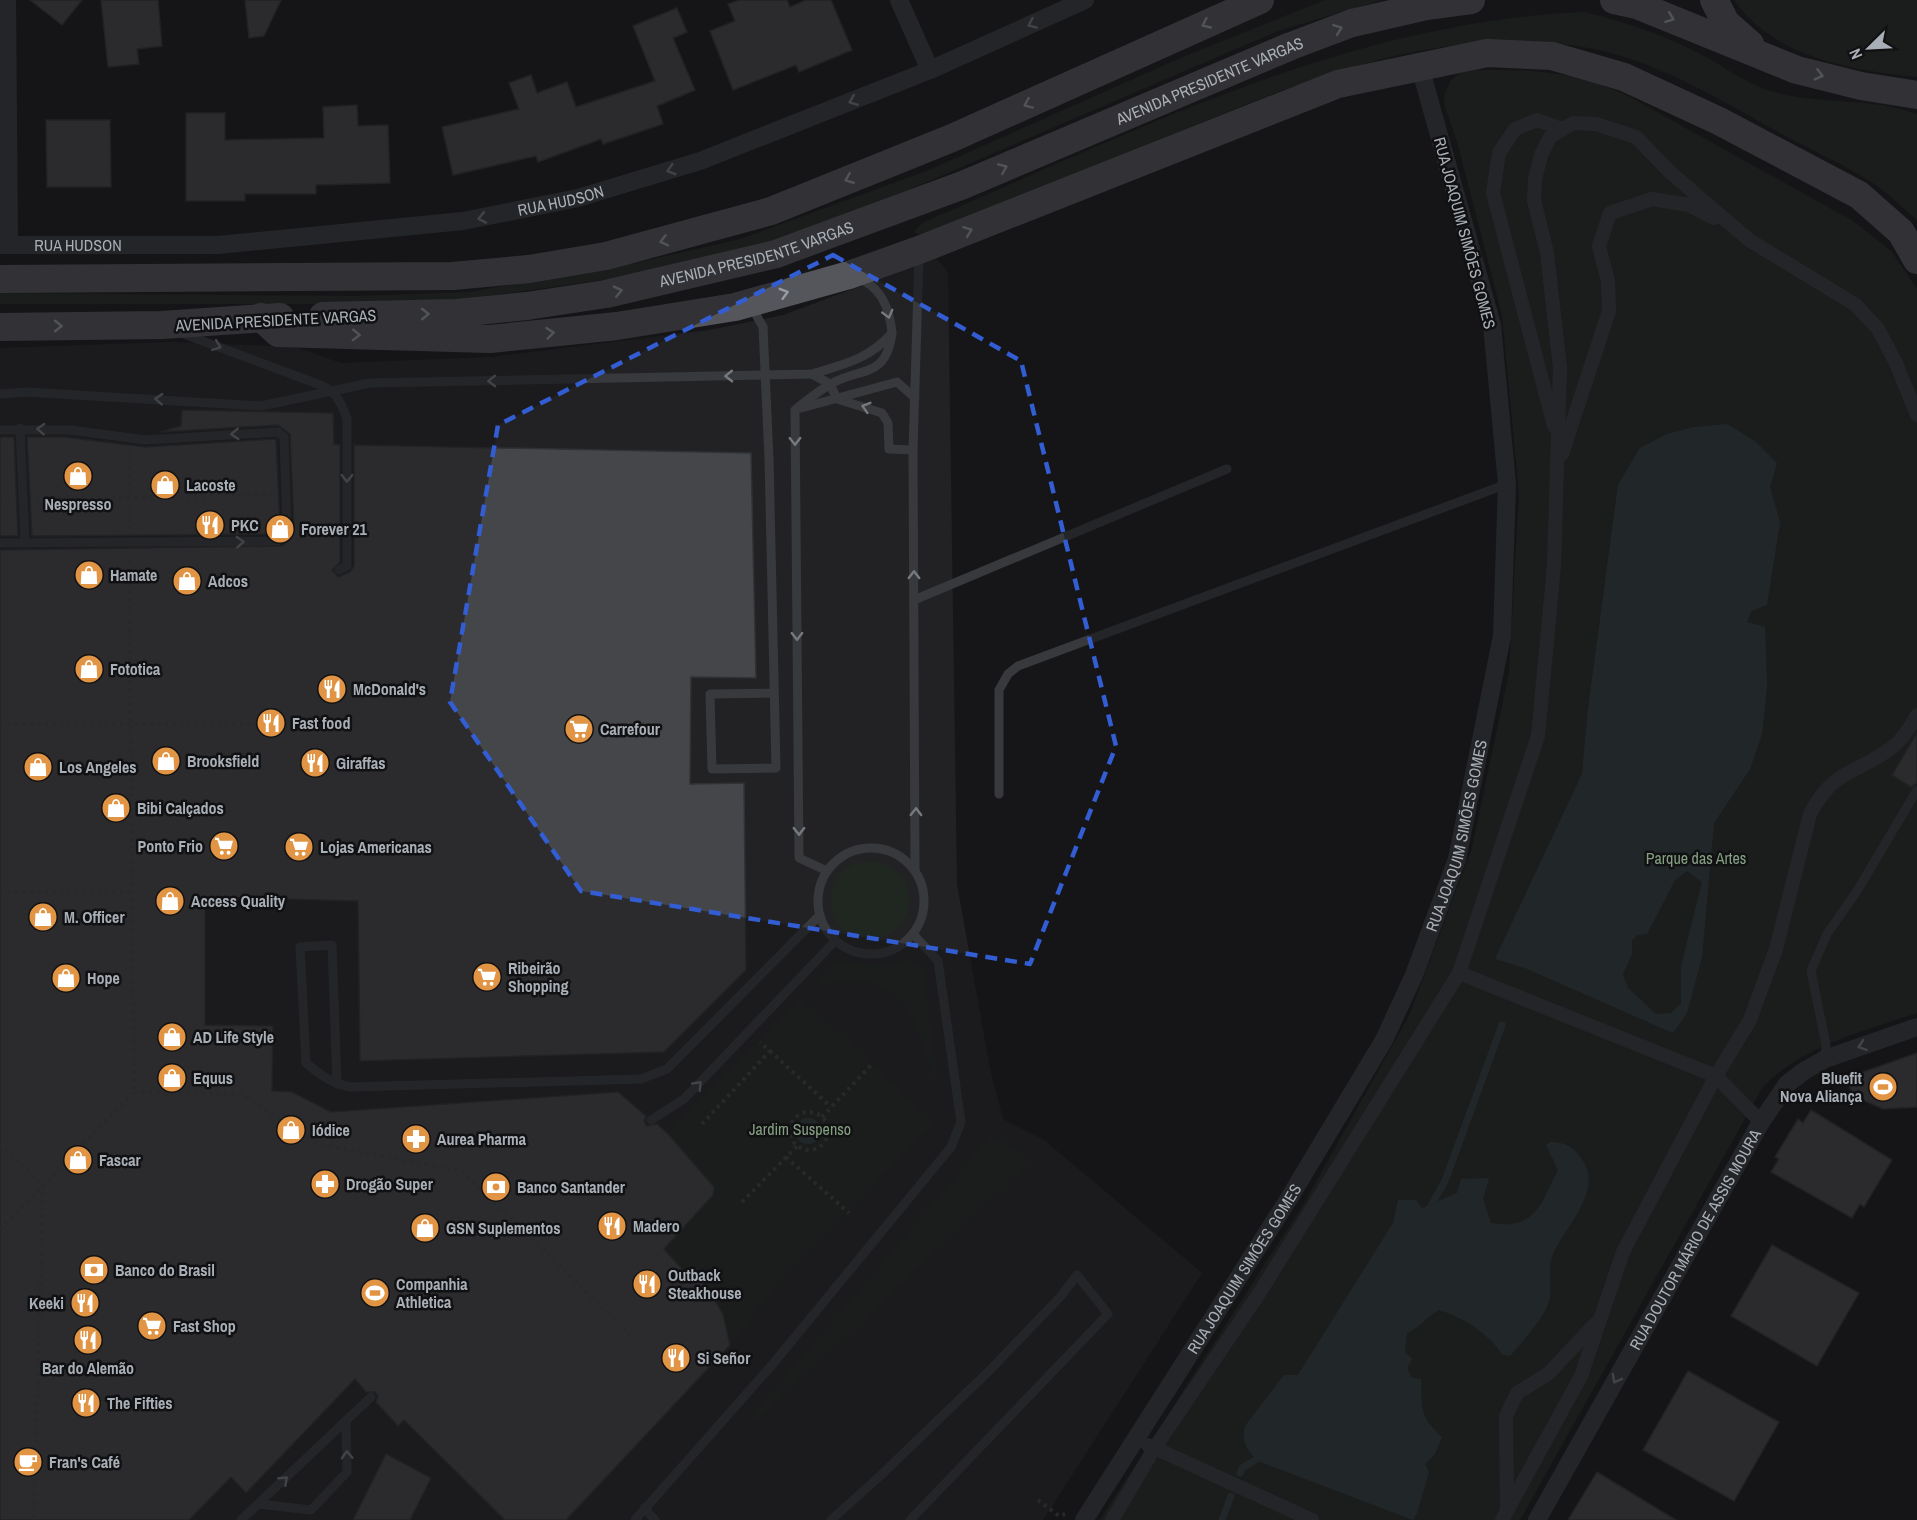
<svg xmlns="http://www.w3.org/2000/svg" width="1917" height="1520" font-family="'Archivo Narrow',sans-serif">
  <style>
    .built { fill: #222225 }
    .green { fill: #202720 }
    .water { fill: #303b3f; fill-rule: evenodd }
    .lines { fill: none; stroke-linecap: round; stroke-linejoin: round }
    .stream { stroke: #303b3f; stroke-width: 7 }
    .building { fill: #45464a; stroke: #303134; stroke-width: 1.5 }
    .path { stroke: #3d4043; stroke-width: 4; stroke-dasharray: 3 4.5; stroke-linecap: butt }
    .service { stroke: #37393c; stroke-width: 9 }
    .pedestrian { stroke: #37393c; stroke-width: 14 }
    .minor { stroke: #37393c; stroke-width: 18 }
    .primary { stroke: #54565b; stroke-width: 28 }
    .service-bridge { stroke: #37393c; stroke-width: 9 }
    .oneway { stroke: #989da4 }
    .oneway2 { stroke: #767a7f }
    .marked { fill: none; stroke: #325dd3; stroke-width: 4.5; stroke-dasharray: 12 8; stroke-linejoin: round }
    .labels { text-anchor: middle; dominant-baseline: central; stroke-width: 5; stroke-linejoin: round; paint-order: stroke }
    .street-label { font-size: 16px; fill: #a9afb6; stroke: #111113 }
    .poi-label { font-size: 16px; font-weight: bold; fill: #a9afb6; stroke: #111113; text-anchor: start }
    .park-label { font-size: 16px; fill: #85a082; stroke: #111113 }
  </style>
  <rect width="100%" height="100%" fill="#161618"/>
  <polygon class="built" points="936,258 948,272 957,884 990,1069 1003,1119 1044,1140 1202,1273 1043,1520 0,1520 0,348 172,342 295,347 341,363 492,357 709,330 783,315"/>
  <g class="green">
    <polygon points="1325,0 1381,0 1278,31 852,214 749,248 616,278 431,304 0,304 0,293 358,296 469,292 644,261 741,239 929,170 1183,57"/>
    <path d="M1734 0H1917V77C1851 70 1775 58 1734 0Z"/>
    <path d="M1584 12C1624 22 1663 34 1700 54 1722 65 1740 80 1764 89 1813 106 1868 96 1917 114V220C1904 209 1891 195 1876 185 1843 163 1806 148 1771 128 1714 96 1654 60 1589 48 1427 19 1273 93 1127 154 1059 182 989 208 920 235L914 232 922 223C1135 131 1348 22 1584 12Z"/>
    <path d="M1473 70C1535 70 1573 70 1630 97L1853 221 1891 251 1917 289V1013C1862 1032 1803 1045 1762 1088L1520 1520H1100L1303 1205 1409 1016 1472 848 1509 673 1519 493 1502 315 1457 141 1444 104 1445 94 1451 80 1459 74Z"/>
    <circle cx="870" cy="900" r="39"/>
    <path d="M908 959 917 962 922 969 938 1076 935 1077 931 1074C921 1036 911 986 862 981 849 979 834 983 821 984L819 975 840 962 887 966Z"/>
    <polygon points="801,998 934,1123 780,1281 730,1345 723,1314 695,1268 684,1271 668,1253 668,1134 690,1109"/>
    <polygon points="994,1136 1026,1155 1027,1164 755,1422 751,1417 988,1139"/>
  </g>
  <g class="water">
    <path d="M1727 424 1755 441 1777 463 1770 487 1780 522 1767 605 1751 611 1747 622 1765 627 1767 686 1762 734 1750 769 1714 823 1702 957 1687 1013 1673 1033 1525 968 1495 959 1582 774 1588 709 1618 485 1640 448 1667 434 1694 427ZM1687 871 1702 882 1681 966V1004L1671 1013 1656 1014 1628 988 1623 974 1632 954V941L1637 935 1647 934 1675 880Z"/>
    <circle cx="808" cy="1131" r="13"/>
    <path d="M1551 1142C1565 1142 1573 1147 1581 1158 1605 1190 1565 1226 1553 1254 1546 1270 1554 1288 1548 1304 1543 1319 1521 1343 1510 1356L1502 1354C1488 1333 1463 1317 1439 1310 1426 1317 1420 1328 1407 1333L1405 1352 1412 1359 1407 1368 1412 1378 1421 1379C1422 1409 1419 1416 1442 1437L1435 1454 1425 1464 1429 1472 1417 1513 1413 1520 1258 1461C1247 1450 1241 1442 1245 1426L1284 1375H1298L1393 1223 1398 1200H1416L1422 1208 1457 1193 1461 1179 1489 1178 1483 1199 1491 1223C1535 1231 1541 1204 1558 1170L1546 1145Z"/>
  </g>
  <g class="lines">
    <g class="stream">
      <polyline points="1428,1211 1445,1181 1502,1025"/>
      <polyline points="1240,1473 1242,1468 1264,1455"/>
      <polyline points="1222,1520 1231,1496"/>
    </g>
  </g>
  <g class="building">
    <polygon points="30,0 82,0 62,25"/>
    <polygon points="101,0 158,0 162,46 137,49 139,64 108,67"/>
    <polygon points="245,0 281,0 264,36 249,38"/>
    <polygon points="739,0 787,0 790,7 806,0 831,0 852,50 799,72 796,65 733,90 710,31 735,21 728,4"/>
    <polygon points="677,8 687,32 673,38 695,90 657,106 663,124 603,144 601,139 538,162 536,156 453,175 442,127 519,109 509,83 531,75 537,93 567,82 576,107 655,81 633,26"/>
    <polygon points="357,105 358,126 388,125 390,183 316,185 316,194 245,194 245,201 186,201 186,113 225,113 225,140 324,138 323,107"/>
    <polygon points="46,120 110,120 111,187 47,187"/>
    <polygon points="182,410 333,413 334,444 340,445 340,562 332,570 338,577 350,572 354,566 354,445 751,453 756,678 691,677 690,784 744,783 746,970 664,1052 360,1061 358,901 205,897 205,1025 273,1026 272,1091 292,1092 331,1112 618,1092 646,1116 644,1121 647,1126 657,1124 668,1134 714,1187 713,1195 664,1249 684,1271 695,1267 723,1314 730,1345 566,1520 505,1520 404,1420 398,1426 376,1402 378,1396 375,1392 366,1392 355,1379 246,1493 231,1477 189,1520 0,1520 0,550 282,546 290,539 294,528 290,434 278,425 160,432 181,426"/>
    <polygon points="0,437 14,437 18,536 0,536"/>
    <polygon points="27,437 64,437 145,447 276,439 280,527 276,534 32,536"/>
    <polygon points="1917,733 1917,783 1911,787 1892,775"/>
    <polygon points="1917,1053 1917,1107 1883,1109 1853,1096 1846,1078"/>
    <polygon points="1811,1110 1892,1160 1864,1207 1860,1204 1852,1218 1771,1172 1779,1159 1775,1157 1798,1119 1803,1123"/>
    <polygon points="1772,1245 1859,1293 1817,1366 1731,1316"/>
    <polygon points="1688,1371 1779,1422 1734,1501 1643,1450"/>
    <polygon points="386,1454 431,1478 410,1520 353,1520"/>
    <polygon points="1597,1472 1676,1520 1568,1520"/>
  </g>
  <g class="lines">
    <g class="path">
      <polyline points="129,452 129,529"/>
      <polyline points="0,499 9,499"/>
      <polyline points="37,499 273,495"/>
      <polyline points="0,724 357,724"/>
      <polyline points="0,892 132,892"/>
      <polyline points="770,1051 831,1107"/>
      <polyline points="134,1092 241,1094 318,1144 462,1171 630,1334"/>
      <circle cx="809" cy="1131" r="19"/>
      <polyline points="822,1117 873,1063"/>
      <polyline points="702,1124 770,1051 760,1042"/>
      <polyline points="0,1143 43,1186 34,1520"/>
      <polyline points="786,1157 849,1213"/>
      <polyline points="742,1202 797,1146"/>
      <polyline points="0,1229 134,1092 129,557"/>
      <polyline points="1038,1500 1059,1516 1065,1514"/>
    </g>
    <g class="service">
      <polyline points="746,310 755,313 763,327"/>
      <polyline points="184,334 315,383"/>
      <polyline points="812,374 830,384 837,399 882,413 888,423 889,449 913,450"/>
      <path d="M0 394 26 392 261 406 370 383 812 374C842 365 870 359 892 333 890 310 881 286 857 278"/>
      <polyline points="801,408 897,382 915,398"/>
      <polyline points="20,428 25,542"/>
      <polyline points="0,430 70,430 145,440 278,432 284,437 287,528 284,536 278,541 0,543"/>
      <polyline points="769,459 776,768 712,769 710,694 773,693"/>
      <polyline points="339,570 347,566 347,419"/>
      <polyline points="914,600 1227,469"/>
      <polyline points="999,794 999,690 1008,674 1018,666 1507,484"/>
      <circle cx="871" cy="901" r="53"/>
      <path d="M827 871 799 858 795 410C806 401 817 392 829 385 860 366 886 380 892 333"/>
      <polyline points="915,871 913,450 919,255"/>
      <polyline points="1825,1059 1826,1045 1811,971 1827,934 1857,891 1917,790"/>
      <path d="M337 1084 332 945 300 947 306 1063C320 1075 332 1083 350 1087L641 1079 667 1069 820 915"/>
      <polyline points="651,1120 684,1099 836,940"/>
      <polyline points="259,1504 311,1510 347,1472 346,1423"/>
      <polyline points="644,1508 655,1520"/>
      <polyline points="241,1520 371,1397"/>
      <polyline points="635,1520 772,1365 951,1147 961,1122 938,961 913,934"/>
      <polyline points="831,1520 880,1476 990,1370 1061,1296 1077,1275 1108,1314 910,1520"/>
    </g>
    <g class="pedestrian">
      <polyline points="1554,426 1493,193 1499,153 1515,129 1537,120 1562,129"/>
      <polyline points="1562,454 1609,311 1608,281 1599,246 1610,213 1652,199 1689,205 1714,218"/>
      <polyline points="1459,973 1716,1076 1761,1122"/>
      <polyline points="1148,1445 1312,1520"/>
      <polyline points="1507,1508 1506,1416 1517,1393 1548,1374 1596,1323"/>
      <polyline points="1112,1520 1154,1449 1260,1292 1459,973 1538,736 1554,566 1560,368 1547,253 1534,200 1535,179 1541,155 1550,137 1573,123 1596,124 1636,137 1671,173 1749,240 1856,305 1878,329 1896,363 1917,415"/>
      <path d="M1502 1520 1581 1376 1623 1252 1716 1076 1750 1020 1776 949 1810 814C1835 766 1860 774 1895 745 1904 737 1911 726 1917 715"/>
    </g>
    <g class="minor">
      <polyline points="7,0 9,245"/>
      <polyline points="899,0 930,70"/>
      <path id="s1" d="M0 245H218L463 221 578 198 700 161 930 70 1085 0"/>
      <path id="s2" d="M1084 1520 1288 1200 1384 1040 1414 975 1457 859 1502 636 1507 484 1492 325 1420 67"/>
      <path id="s3" d="M1537 1520 1761 1122 1787 1084 1804 1071 1825 1059 1917 1027"/>
    </g>
    <g class="primary">
      <polyline points="1614,0 1637,5 1797,70 1861,86 1917,95"/>
      <polyline points="1714,0 1726,23 1750,44"/>
      <polyline points="0,279 453,276 529,269 606,256 771,211 952,138 1260,0"/>
      <path id="s4" d="M323 316 457 313 527 306 606 294 776 254 963 185 1291 46 1352 23 1426 6 1471 0"/>
      <polyline points="261,317 278,333 490,339 617,326 735,307 849,275 919,250 1338,84 1487,53 1552,56 1624,77 1719,121 1859,195 1901,232 1917,260"/>
      <polyline points="0,327 162,325 280,317"/>
    </g>
    <g class="service-bridge">
      <polyline points="763,327 769,459"/>
      <path d="M315 383C334 388 341 401 347 419"/>
    </g>
  </g>
  <defs><path id="oneway-chevron" d="M-2-3.5L2.5 0L-2 3.5" fill="none" stroke-width="1.6" stroke-linecap="round" stroke-linejoin="round" transform="scale(1.5)"/></defs>
  <g class="oneway">
    <use href="#oneway-chevron" transform="translate(1670 18) rotate(21)"/>
    <use href="#oneway-chevron" transform="translate(1206 24) rotate(155)"/>
    <use href="#oneway-chevron" transform="translate(1338 29) rotate(-20)"/>
    <use href="#oneway-chevron" transform="translate(1819 75) rotate(14)"/>
    <use href="#oneway-chevron" transform="translate(1028 104) rotate(156)"/>
    <use href="#oneway-chevron" transform="translate(1003 168) rotate(-23)"/>
    <use href="#oneway-chevron" transform="translate(849 179) rotate(158)"/>
    <use href="#oneway-chevron" transform="translate(968 231) rotate(-21)"/>
    <use href="#oneway-chevron" transform="translate(664 241) rotate(165)"/>
    <use href="#oneway-chevron" transform="translate(618 291) rotate(-13)"/>
    <use href="#oneway-chevron" transform="translate(784 293) rotate(-16)"/>
    <use href="#oneway-chevron" transform="translate(425 314) rotate(-1)"/>
    <use href="#oneway-chevron" transform="translate(58 326)"/>
    <use href="#oneway-chevron" transform="translate(550 333) rotate(-6)"/>
    <use href="#oneway-chevron" transform="translate(356 335) rotate(2)"/>
  </g>
  <g class="oneway2">
    <use href="#oneway-chevron" transform="translate(1032 24) rotate(156)"/>
    <use href="#oneway-chevron" transform="translate(853 101) rotate(158)"/>
    <use href="#oneway-chevron" transform="translate(671 170) rotate(163)"/>
    <use href="#oneway-chevron" transform="translate(482 218) rotate(169)"/>
    <use href="#oneway-chevron" transform="translate(888 314) rotate(75)"/>
    <use href="#oneway-chevron" transform="translate(217 346) rotate(21)"/>
    <use href="#oneway-chevron" transform="translate(729 376) rotate(179)"/>
    <use href="#oneway-chevron" transform="translate(492 381) rotate(179)"/>
    <use href="#oneway-chevron" transform="translate(159 399) rotate(-177)"/>
    <use href="#oneway-chevron" transform="translate(866 407) rotate(-163)"/>
    <use href="#oneway-chevron" transform="translate(41 429) rotate(-177)"/>
    <use href="#oneway-chevron" transform="translate(235 434) rotate(177)"/>
    <use href="#oneway-chevron" transform="translate(795 441) rotate(89)"/>
    <use href="#oneway-chevron" transform="translate(347 478) rotate(90)"/>
    <use href="#oneway-chevron" transform="translate(240 542) rotate(-2)"/>
    <use href="#oneway-chevron" transform="translate(914 575) rotate(-90)"/>
    <use href="#oneway-chevron" transform="translate(797 636) rotate(89)"/>
    <use href="#oneway-chevron" transform="translate(916 812) rotate(-89)"/>
    <use href="#oneway-chevron" transform="translate(799 831) rotate(89)"/>
    <use href="#oneway-chevron" transform="translate(1862 1046) rotate(161)"/>
    <use href="#oneway-chevron" transform="translate(698 1085) rotate(-46)"/>
    <use href="#oneway-chevron" transform="translate(1616 1379) rotate(119)"/>
    <use href="#oneway-chevron" transform="translate(347 1455) rotate(-92)"/>
    <use href="#oneway-chevron" transform="translate(284 1480) rotate(-43)"/>
  </g>
  <path d="M0 0H1917V1520H0ZM833 255 1021 361 1116 746 1030 964 581 891 450 702 498 425Z" fill="#161618" fill-opacity=".55" fill-rule="evenodd"/>
  <path class="marked" d="M833 255 1021 361 1116 746 1030 964 581 891 450 702 498 425Z"/>
  <defs>
    <g id="shop-disc" transform="scale(1.5)"><circle r="9.5" fill="#e19544" stroke="#111113"/><path d="M-5-2.5h2.3a2.7 3.5 0 0 1 5.4 0H5L5.5 6h-11ZM-1.5-2.5h3a1.5 2.3 0 0 0-3 0Z" fill="#fff"/></g>
    <g id="restaurant-disc" transform="scale(1.5)"><circle r="9.5" fill="#e19544" stroke="#111113"/><path d="M-5-6h1v4h1v-4h1v4h1v-4h1v5L-1.5 .5V6h-2V.5L-5-1ZM5-6V6H3V1.5H1.5Q1.5-4 5-6Z" fill="#fff"/></g>
    <g id="supermarket-disc" transform="scale(1.5)"><circle r="9.5" fill="#e19544" stroke="#111113"/><path d="M-6-5.5h2.5l.6 2H6L4.5 2H-2.5L-4.4-4H-6ZM-1.5 3.2a1.3 1.3 0 1 0 .1 0ZM3 3.2a1.3 1.3 0 1 0 .1 0Z" fill="#fff"/></g>
    <g id="stadium-disc" transform="scale(1.5)"><circle r="9.5" fill="#e19544" stroke="#111113"/><path d="M0-5a6.5 5 0 1 0 0 10a6.5 5 0 1 0 0-10ZM-3.5-1.8h7v3.6h-7Z" fill="#fff"/></g>
    <g id="pharmacy-disc" transform="scale(1.5)"><circle r="9.5" fill="#e19544" stroke="#111113"/><path d="M-2-6h4v4h4v4h-4v4h-4v-4h-4v-4h4Z" fill="#fff"/></g>
    <g id="bank-disc" transform="scale(1.5)"><circle r="9.5" fill="#e19544" stroke="#111113"/><path d="M-6-4H6V4H-6ZM0-2.3a2.3 2.3 0 1 0 0 4.6a2.3 2.3 0 1 0 0-4.6Z" fill="#fff"/></g>
    <g id="cafe-disc" transform="scale(1.5)"><circle r="9.5" fill="#e19544" stroke="#111113"/><path d="M-5.5-4.5H6V0H3Q3 3.5 0 3.5H-2.5Q-5.5 3.5-5.5 0ZM3-3.2v2h1.7v-2ZM-6 4.5H4V6H-6Z" fill="#fff"/></g>
  </defs>
  <g fill-rule="evenodd">
    <use href="#shop-disc" x="78" y="476"/>
    <use href="#shop-disc" x="165" y="485"/>
    <use href="#restaurant-disc" x="210" y="525"/>
    <use href="#shop-disc" x="280" y="529"/>
    <use href="#shop-disc" x="89" y="575"/>
    <use href="#shop-disc" x="187" y="581"/>
    <use href="#shop-disc" x="89" y="669"/>
    <use href="#restaurant-disc" x="332" y="689"/>
    <use href="#restaurant-disc" x="271" y="723"/>
    <use href="#supermarket-disc" x="579" y="729"/>
    <use href="#shop-disc" x="166" y="761"/>
    <use href="#restaurant-disc" x="315" y="763"/>
    <use href="#shop-disc" x="38" y="767"/>
    <use href="#shop-disc" x="116" y="808"/>
    <use href="#supermarket-disc" x="224" y="846"/>
    <use href="#supermarket-disc" x="299" y="847"/>
    <use href="#shop-disc" x="170" y="901"/>
    <use href="#shop-disc" x="43" y="917"/>
    <use href="#supermarket-disc" x="487" y="977"/>
    <use href="#shop-disc" x="66" y="978"/>
    <use href="#shop-disc" x="172" y="1037"/>
    <use href="#shop-disc" x="172" y="1078"/>
    <use href="#stadium-disc" x="1883" y="1087"/>
    <use href="#shop-disc" x="291" y="1130"/>
    <use href="#pharmacy-disc" x="416" y="1139"/>
    <use href="#shop-disc" x="78" y="1160"/>
    <use href="#pharmacy-disc" x="325" y="1184"/>
    <use href="#bank-disc" x="496" y="1187"/>
    <use href="#restaurant-disc" x="612" y="1226"/>
    <use href="#shop-disc" x="425" y="1228"/>
    <use href="#bank-disc" x="94" y="1270"/>
    <use href="#restaurant-disc" x="647" y="1284"/>
    <use href="#stadium-disc" x="375" y="1293"/>
    <use href="#restaurant-disc" x="85" y="1303"/>
    <use href="#supermarket-disc" x="152" y="1326"/>
    <use href="#restaurant-disc" x="88" y="1340"/>
    <use href="#restaurant-disc" x="676" y="1358"/>
    <use href="#restaurant-disc" x="86" y="1403"/>
    <use href="#cafe-disc" x="28" y="1462"/>
  </g>
  <g class="labels">
    <g class="street-label">
      <text stroke="none"><textPath href="#s4" startOffset="926">AVENIDA PRESIDENTE VARGAS</textPath></text>
      <text stroke="none"><textPath href="#s1" startOffset="564">RUA HUDSON</textPath></text>
      <text transform="translate(1465 233) rotate(75)">RUA JOAQUIM SIMÕES GOMES</text>
      <text stroke="none"><textPath href="#s1" startOffset="78">RUA HUDSON</textPath></text>
      <text stroke="none"><textPath href="#s4" startOffset="440">AVENIDA PRESIDENTE VARGAS</textPath></text>
      <text transform="translate(276 320) rotate(-3)">AVENIDA PRESIDENTE VARGAS</text>
      <text stroke="none"><textPath href="#s2" startOffset="784">RUA JOAQUIM SIMÕES GOMES</textPath></text>
      <text stroke="none"><textPath href="#s3" startOffset="322">RUA DOUTOR MÁRIO DE ASSIS MOURA</textPath></text>
      <text stroke="none"><textPath href="#s2" startOffset="298">RUA JOAQUIM SIMÕES GOMES</textPath></text>
    </g>
    <g class="poi-label">
      <text x="186" y="485">Lacoste</text>
      <text x="78" y="504" text-anchor="middle">Nespresso</text>
      <text x="231" y="525">PKC</text>
      <text x="301" y="529">Forever 21</text>
      <text x="110" y="575">Hamate</text>
      <text x="208" y="581">Adcos</text>
      <text x="110" y="669">Fototica</text>
      <text x="353" y="689">McDonald's</text>
      <text x="292" y="723">Fast food</text>
      <text x="600" y="729">Carrefour</text>
      <text x="187" y="761">Brooksfield</text>
      <text x="336" y="763">Giraffas</text>
      <text x="59" y="767">Los Angeles</text>
      <text x="137" y="808">Bibi Calçados</text>
      <text x="203" y="846" text-anchor="end">Ponto Frio</text>
      <text x="320" y="847">Lojas Americanas</text>
      <text x="191" y="901">Access Quality</text>
      <text x="64" y="917">M. Officer</text>
      <text x="508" y="968">Ribeirão<tspan x="508" dy="18">Shopping</tspan></text>
      <text x="87" y="978">Hope</text>
      <text x="193" y="1037">AD Life Style</text>
      <text x="193" y="1078">Equus</text>
      <text x="1862" y="1078" text-anchor="end">Bluefit<tspan x="1862" dy="18">Nova Aliança</tspan></text>
      <text x="312" y="1130">Iódice</text>
      <text x="437" y="1139">Aurea Pharma</text>
      <text x="99" y="1160">Fascar</text>
      <text x="346" y="1184">Drogão Super</text>
      <text x="517" y="1187">Banco Santander</text>
      <text x="633" y="1226">Madero</text>
      <text x="446" y="1228">GSN Suplementos</text>
      <text x="115" y="1270">Banco do Brasil</text>
      <text x="668" y="1275">Outback<tspan x="668" dy="18">Steakhouse</tspan></text>
      <text x="396" y="1284">Companhia<tspan x="396" dy="18">Athletica</tspan></text>
      <text x="64" y="1303" text-anchor="end">Keeki</text>
      <text x="173" y="1326">Fast Shop</text>
      <text x="697" y="1358">Si Señor</text>
      <text x="88" y="1368" text-anchor="middle">Bar do Alemão</text>
      <text x="107" y="1403">The Fifties</text>
      <text x="49" y="1462">Fran's Café</text>
    </g>
    <g class="park-label">
      <text x="1696" y="858">Parque das Artes</text>
      <text x="800" y="1129">Jardim Suspenso</text>
    </g>
  </g>
  <g transform="translate(1869 48) rotate(246)" stroke="#111113" stroke-width="4.5" paint-order="stroke">
  <path d="M0-4.5L10 22L0 15L-10 22Z" fill="#a9afb6"/>
  <text y="-9" font-size="16" font-weight="bold" text-anchor="middle" fill="#a9afb6">N</text>
  </g>
</svg>
